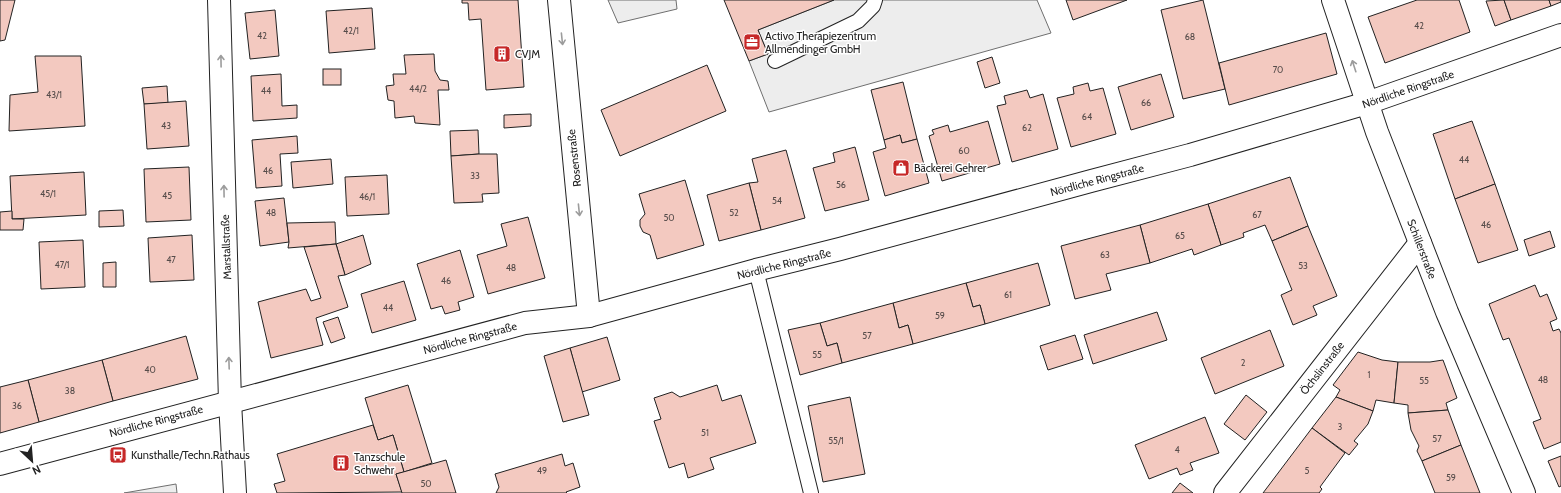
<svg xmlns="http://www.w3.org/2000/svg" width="1561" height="493" font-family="Cabin,sans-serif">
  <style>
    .parking { fill: #ededed; stroke: #6f6f6f }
    .building { fill: #f3c9c0; stroke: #222 }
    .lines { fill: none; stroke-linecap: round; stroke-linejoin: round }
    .service-casing { stroke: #222; stroke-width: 16 }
    .minor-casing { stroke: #222; stroke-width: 24 }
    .tertiary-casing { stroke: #222; stroke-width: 24 }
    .service { stroke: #fff; stroke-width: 14 }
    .minor { stroke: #fff; stroke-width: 22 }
    .tertiary { stroke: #fff; stroke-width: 22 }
    .oneway { stroke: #9c9c9c }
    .labels { text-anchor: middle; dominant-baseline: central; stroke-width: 3; stroke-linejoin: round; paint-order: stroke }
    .number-label { font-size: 9px; fill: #564c4a }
    .poi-label { font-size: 11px; fill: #222; stroke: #fff; text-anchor: start }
    .street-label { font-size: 11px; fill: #222; stroke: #fff }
  </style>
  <rect width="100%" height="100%" fill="#fff"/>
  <g class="parking">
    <polygon points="608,0 676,0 677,9 618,23"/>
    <polygon points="834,0 1037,0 1051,33 769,112 749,61 768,54 758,30"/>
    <polygon points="176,484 177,493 124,493"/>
  </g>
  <g class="building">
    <polygon points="0,0 15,0 5,40 0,41"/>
    <polygon points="462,0 518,0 524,87 486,90 481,19 469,20 468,3 462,3"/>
    <polygon points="724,0 834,0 758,30 768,54 749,61"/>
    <polygon points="1066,0 1127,0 1073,20"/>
    <polygon points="1203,0 1225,89 1183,99 1161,10"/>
    <polygon points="1417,0 1459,0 1470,32 1385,63 1368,17"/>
    <polygon points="1504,0 1511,20 1495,26 1486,1"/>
    <polygon points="1504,0 1549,0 1551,6 1511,20"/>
    <polygon points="1549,0 1561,0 1561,2 1551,6"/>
    <polygon points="372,8 375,49 329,53 326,11"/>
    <polygon points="275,10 279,56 250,59 245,13"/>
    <polygon points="1326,33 1337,74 1229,105 1219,63"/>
    <polygon points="434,54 435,71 440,80 448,81 449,90 438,90 440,125 415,123 414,116 395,118 394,101 388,100 386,86 394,85 393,74 406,74 404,55"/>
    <polygon points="35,56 81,56 85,126 9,131 10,95 38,92"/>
    <polygon points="992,57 1000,83 985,88 977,62"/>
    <polygon points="707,65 726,111 620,156 601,110"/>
    <rect x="323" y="69" width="18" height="16"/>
    <polygon points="281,74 282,106 297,105 297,118 253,121 251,76"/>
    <polygon points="1161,74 1174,117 1131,130 1118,87"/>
    <polygon points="903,82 917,139 902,143 900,135 884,140 871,90"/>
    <polygon points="1088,83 1090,91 1103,88 1116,134 1071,147 1057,98 1074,94 1073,87"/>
    <polygon points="167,86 168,103 144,104 142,88"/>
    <polygon points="1027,90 1030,98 1043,94 1058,149 1012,162 997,106 1006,104 1004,96"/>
    <polygon points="186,101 189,146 147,149 144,104"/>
    <polygon points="531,114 531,126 504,128 504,115"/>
    <polygon points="988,121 1000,164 942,181 929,136 934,134 932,130 948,125 950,132"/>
    <polygon points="1472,121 1495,184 1455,199 1433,134"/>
    <polygon points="478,130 479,154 451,156 450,131"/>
    <polygon points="900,135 902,143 917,139 929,183 885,196 873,152 886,148 884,140"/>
    <polygon points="297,136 298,153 280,154 282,186 256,188 252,140"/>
    <polygon points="855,147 869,200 825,211 813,168 835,162 833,153"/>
    <polygon points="786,150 805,218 761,230 749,183 758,182 752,159"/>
    <polygon points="479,154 497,154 499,193 482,194 483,202 454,203 451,156"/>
    <polygon points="331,159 333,184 293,188 291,162"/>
    <polygon points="189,167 191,220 146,222 144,169"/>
    <polygon points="84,172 86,215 12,219 10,176"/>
    <polygon points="387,175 389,214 347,216 345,177"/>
    <polygon points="1290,177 1308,226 1272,241 1265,225 1243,233 1244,237 1221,245 1208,204"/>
    <polygon points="685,180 704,245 657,259 650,235 643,232 640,226 640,220 645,214 639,194"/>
    <polygon points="749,183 761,230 719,241 707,195"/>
    <polygon points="1495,184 1518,250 1478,263 1455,199"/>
    <polygon points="284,198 289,242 260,246 255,201"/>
    <polygon points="1208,204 1221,245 1194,255 1192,249 1150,263 1140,225"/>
    <polygon points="123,210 124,226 99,227 99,211"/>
    <polygon points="12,211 12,219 24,219 23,230 0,230 0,212"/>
    <polygon points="528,217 545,278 488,294 477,255 507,246 501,224"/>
    <polygon points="335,222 336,244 288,248 289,242 287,223"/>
    <polygon points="1140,225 1150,263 1106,274 1111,290 1075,299 1061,246"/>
    <polygon points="1308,226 1337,296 1313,306 1317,315 1293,325 1281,295 1292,290 1272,241"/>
    <polygon points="1550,231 1555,247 1529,256 1524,240"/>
    <polygon points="192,235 194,280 150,282 148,238"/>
    <polygon points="363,235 371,264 345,275 336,244"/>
    <polygon points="83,240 85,287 41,289 39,242"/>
    <polygon points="336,244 345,275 338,276 348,307 316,318 323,345 271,358 258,302 306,289 311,301 321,298 304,247"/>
    <polygon points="460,250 474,297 458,302 460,310 445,314 442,306 431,309 417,264"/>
    <polygon points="116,262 116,287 103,287 103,263"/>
    <polygon points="1038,263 1050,305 985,324 980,305 973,307 966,283"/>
    <polygon points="404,281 416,320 372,333 361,294"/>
    <polygon points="966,283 973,307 980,305 985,324 913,344 908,325 899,328 893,303"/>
    <polygon points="1535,285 1540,297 1547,294 1557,319 1550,322 1553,331 1559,329 1561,333 1561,442 1544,449 1533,422 1541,419 1509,338 1503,340 1489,304"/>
    <polygon points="893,303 899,328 908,325 913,344 842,363 837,343 827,346 820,323"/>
    <polygon points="1157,312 1167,340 1093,364 1084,335"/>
    <polygon points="338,317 345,338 331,343 323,322"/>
    <polygon points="820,323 827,346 837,343 842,363 800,375 788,330"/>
    <polygon points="1270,330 1284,366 1215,394 1201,358"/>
    <polygon points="1075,335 1083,359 1048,370 1040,346"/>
    <polygon points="186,336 198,379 113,401 102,360"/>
    <polygon points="607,337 620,380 582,392 570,348"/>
    <polygon points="570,348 589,415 563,422 544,356"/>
    <polygon points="1358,352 1382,360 1398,362 1394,403 1376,400 1373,411 1336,397 1340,390 1333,385"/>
    <polygon points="102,360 113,401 39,422 28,380"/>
    <polygon points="1443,360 1457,398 1446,403 1448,410 1408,413 1408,405 1394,403 1398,362 1430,362"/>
    <polygon points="28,380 39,422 0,433 0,387"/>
    <polygon points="408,385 432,463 404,472 393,435 378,440 365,398"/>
    <polygon points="717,385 722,401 741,395 756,443 710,458 714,469 688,478 684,463 669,468 654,421 661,419 654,398 672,392 680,397"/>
    <polygon points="1246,395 1267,412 1245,440 1224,424"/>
    <polygon points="850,397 865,474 823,482 808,406"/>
    <polygon points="1336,397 1373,411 1368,424 1354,441 1358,444 1349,455 1312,428"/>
    <polygon points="1448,410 1461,445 1422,461 1417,451 1419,446 1411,430 1408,413"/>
    <polygon points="1205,417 1219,453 1190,463 1193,470 1180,475 1177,468 1149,479 1135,445"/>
    <polygon points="373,425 378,440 393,435 404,472 396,474 402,492 277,493 274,484 285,481 277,454"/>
    <polygon points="1312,428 1345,453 1320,487 1322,489 1319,493 1263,493"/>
    <polygon points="1461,445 1480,493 1435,493 1422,461"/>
    <polygon points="562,454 565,466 573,463 580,487 566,492 567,493 496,493 499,487 495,474"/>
    <polygon points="1561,456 1561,486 1559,487 1548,461"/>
    <polygon points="446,460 456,493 402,493 396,474"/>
    <polygon points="1180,483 1193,493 1172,493"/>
  </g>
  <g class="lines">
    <g class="service-casing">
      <g id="service">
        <polyline points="775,61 858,21 873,6 875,0"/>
        <polyline points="756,270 811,493"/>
      </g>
    </g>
    <g class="minor-casing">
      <g id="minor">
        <polyline points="219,0 230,402 235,493"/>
        <polyline points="559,0 589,316"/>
        <polyline points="1333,0 1377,132 1447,312 1524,493"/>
        <polyline points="1225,493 1420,243"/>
      </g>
    </g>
    <g class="tertiary-casing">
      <polyline id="tertiary" points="0,464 525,323 589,316 756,270 840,249 1091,181 1190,155 1367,103 1561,35"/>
    </g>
    <use href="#service" class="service"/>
    <use href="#minor" class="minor"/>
    <use href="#tertiary" class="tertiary"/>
  </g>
  <defs><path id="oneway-shaft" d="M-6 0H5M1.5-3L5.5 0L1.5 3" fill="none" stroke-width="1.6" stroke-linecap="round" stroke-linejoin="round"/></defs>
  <g class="oneway">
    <use href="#oneway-shaft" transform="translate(562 39) rotate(84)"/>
    <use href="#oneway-shaft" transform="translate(221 61) rotate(-91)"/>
    <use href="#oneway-shaft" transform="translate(1354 66) rotate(-108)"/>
    <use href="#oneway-shaft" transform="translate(224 191) rotate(-91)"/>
    <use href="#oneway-shaft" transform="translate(579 210) rotate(84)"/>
    <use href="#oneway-shaft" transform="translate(229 363) rotate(-92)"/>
  </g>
  <defs>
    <g id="office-square" transform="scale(0.9)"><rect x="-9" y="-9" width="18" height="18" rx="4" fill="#c62828" stroke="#fff"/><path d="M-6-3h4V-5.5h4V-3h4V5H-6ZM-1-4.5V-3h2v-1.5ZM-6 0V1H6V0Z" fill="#fff"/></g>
    <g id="building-square" transform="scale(0.9)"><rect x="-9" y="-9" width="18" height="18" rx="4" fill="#c62828" stroke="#fff"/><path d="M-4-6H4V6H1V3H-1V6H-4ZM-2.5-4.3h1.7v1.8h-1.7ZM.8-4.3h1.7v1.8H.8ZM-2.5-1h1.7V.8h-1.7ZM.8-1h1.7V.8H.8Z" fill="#fff"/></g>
    <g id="shop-square" transform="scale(0.9)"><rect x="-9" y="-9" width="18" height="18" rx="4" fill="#c62828" stroke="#fff"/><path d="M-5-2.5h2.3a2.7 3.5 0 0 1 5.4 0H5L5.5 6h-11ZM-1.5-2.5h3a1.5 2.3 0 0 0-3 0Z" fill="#fff"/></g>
    <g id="bus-square" transform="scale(0.9)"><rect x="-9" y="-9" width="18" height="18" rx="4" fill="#c62828" stroke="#fff"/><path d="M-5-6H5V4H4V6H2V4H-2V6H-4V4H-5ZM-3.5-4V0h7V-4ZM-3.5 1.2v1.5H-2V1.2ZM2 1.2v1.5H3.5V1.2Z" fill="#fff"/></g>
  </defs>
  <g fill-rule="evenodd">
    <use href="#office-square" x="752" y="42"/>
    <use href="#building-square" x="502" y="54"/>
    <use href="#shop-square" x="901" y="168"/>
    <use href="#bus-square" x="118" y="455"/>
    <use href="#building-square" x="341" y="463"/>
  </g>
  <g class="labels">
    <g class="number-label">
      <text x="1419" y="25">42</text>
      <text x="351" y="30">42/1</text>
      <text x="262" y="35">42</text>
      <text x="1190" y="36">68</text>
      <text x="1278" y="69">70</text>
      <text x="418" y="88">44/2</text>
      <text x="266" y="90">44</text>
      <text x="54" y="94">43/1</text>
      <text x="1146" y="102">66</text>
      <text x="1087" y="116">64</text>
      <text x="166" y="125">43</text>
      <text x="1027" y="127">62</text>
      <text x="964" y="150">60</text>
      <text x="1464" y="159">44</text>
      <text x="268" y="170">46</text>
      <text x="475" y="175">33</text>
      <text x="841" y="184">56</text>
      <text x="48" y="193">45/1</text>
      <text x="167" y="195">45</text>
      <text x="367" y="196">46/1</text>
      <text x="777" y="200">54</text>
      <text x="271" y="212">48</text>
      <text x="734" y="212">52</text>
      <text x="1257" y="214">67</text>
      <text x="669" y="217">50</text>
      <text x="1486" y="224">46</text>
      <text x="1180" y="235">65</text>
      <text x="1105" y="254">63</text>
      <text x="171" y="259">47</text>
      <text x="62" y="264">47/1</text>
      <text x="1303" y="265">53</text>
      <text x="511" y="267">48</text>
      <text x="446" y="280">46</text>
      <text x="1008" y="294">61</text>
      <text x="388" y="307">44</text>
      <text x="940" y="315">59</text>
      <text x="867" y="335">57</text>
      <text x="817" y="354">55</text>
      <text x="1243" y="362">2</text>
      <text x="150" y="369">40</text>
      <text x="1369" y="374">1</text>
      <text x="1543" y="379">48</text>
      <text x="1424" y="380">55</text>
      <text x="70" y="390">38</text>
      <text x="17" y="405">36</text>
      <text x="1340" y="426">3</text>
      <text x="705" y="432">51</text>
      <text x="1437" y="438">57</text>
      <text x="836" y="440">55/1</text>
      <text x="1177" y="449">4</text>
      <text x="542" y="470">49</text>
      <text x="1307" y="470">5</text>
      <text x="1451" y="477">59</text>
      <text x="426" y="483">50</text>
    </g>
    <g class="poi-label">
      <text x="765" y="36">Activo Therapiezentrum<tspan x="765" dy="13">Allmendinger GmbH</tspan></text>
      <text x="515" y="54">CVJM</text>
      <text x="914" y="168">Bäckerei Gehrer</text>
      <text x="131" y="455">Kunsthalle/Techn.Rathaus</text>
      <text x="354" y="457">Tanzschule<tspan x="354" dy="13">Schwehr</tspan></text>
    </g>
    <g class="street-label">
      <text transform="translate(1408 89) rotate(-19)">Nördliche Ringstraße</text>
      <text transform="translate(574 158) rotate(-96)">Rosenstraße</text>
      <text transform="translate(1097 180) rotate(-15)">Nördliche Ringstraße</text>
      <text transform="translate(226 247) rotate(-92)">Marstallstraße</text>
      <text transform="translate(1422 249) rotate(69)">Schillerstraße</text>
      <text transform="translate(784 264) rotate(-14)">Nördliche Ringstraße</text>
      <text transform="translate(470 338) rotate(-15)">Nördliche Ringstraße</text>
      <text transform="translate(1322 368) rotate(-52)">Öchslinstraße</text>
      <text transform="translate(156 421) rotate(-15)">Nördliche Ringstraße</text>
    </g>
  </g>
  <g transform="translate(32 461) rotate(154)" stroke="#ffffff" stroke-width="3" paint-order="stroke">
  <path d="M0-3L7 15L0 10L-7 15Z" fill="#222222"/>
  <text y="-6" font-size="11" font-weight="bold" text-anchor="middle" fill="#222222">N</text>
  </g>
</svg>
